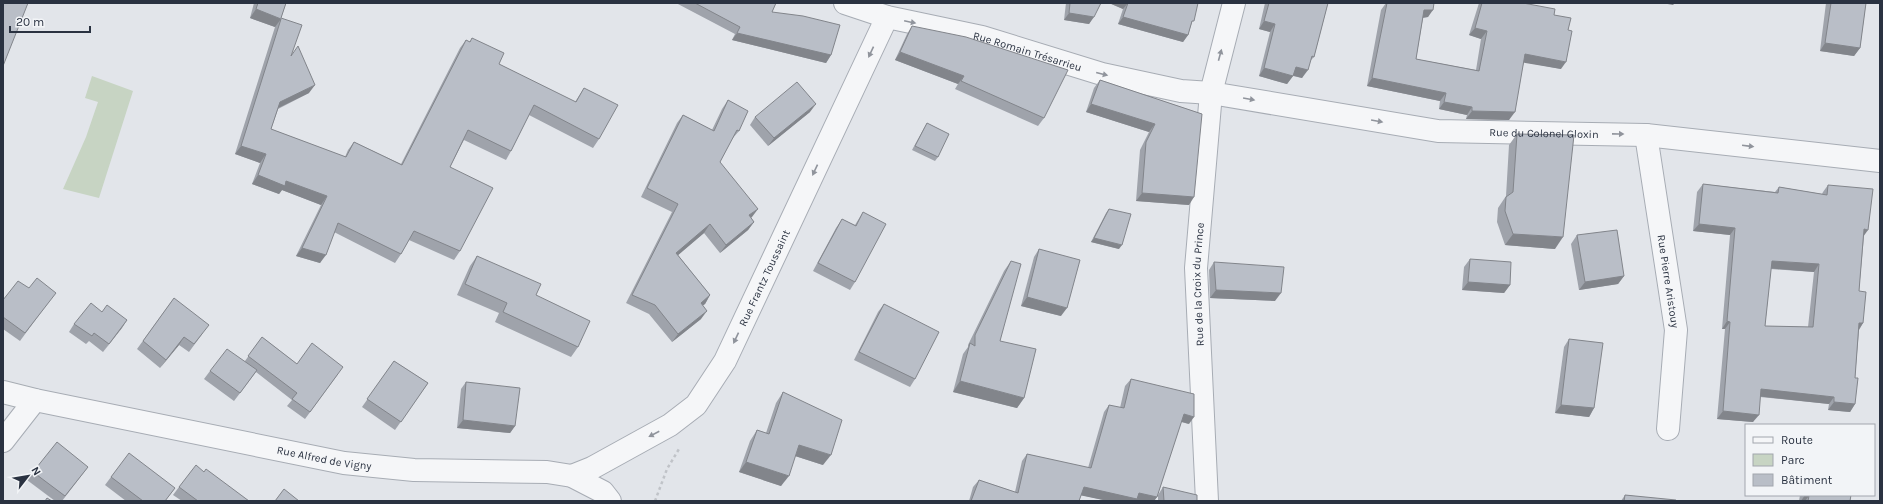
<svg xmlns="http://www.w3.org/2000/svg" width="1883" height="504" font-family="Karla,sans-serif">
  <style>
    .green { fill: #c7d4c3 }
    .lines { fill: none; stroke-linecap: round; stroke-linejoin: round }
    .minor-casing { stroke: #a7acb4; stroke-width: 24 }
    .path { stroke: #c0c3c8; stroke-width: 2.5; stroke-dasharray: 3 3; stroke-linecap: butt }
    .minor { stroke: #f5f6f8; stroke-width: 22 }
    .wall { fill: #9fa3ab; fill-rule: evenodd }
    .shaded-wall { fill: #82858b }
    .building { fill: #b9bec7; stroke: #82858b; fill-rule: evenodd }
    .oneway { fill: #90949c }
    .labels { text-anchor: middle; dominant-baseline: central; stroke-width: 4; stroke-linejoin: round; paint-order: stroke }
    .street-label { font-size: 11px; fill: #2a3241; stroke: #f2f4f7 }
  </style>
  <rect width="100%" height="100%" fill="#e2e5ea"/>
  <polygon class="green" points="92,76 133,91 99,198 63,189 86,137 98,102 85,98"/>
  <g class="lines">
    <g class="minor-casing">
      <g id="minor">
        <path id="s1" d="M845 3 887 17 982 37 1102 74 1181 91 1211 93 1438 131 1646 135 1880 161"/>
        <path id="s2" d="M1646 135 1676 330 1668 429"/>
        <path id="s3" d="M3 392 35 400 344 463 414 470 547 472 572 476 603 492 610 501"/>
        <polyline points="3,441 35,400"/>
        <path id="s4" d="M572 476 592 468 670 425 696 405 725 361 887 17"/>
        <path id="s5" d="M1207 501 1196 268 1211 93 1234 3"/>
      </g>
    </g>
    <polyline class="path" points="655,501 667,469 679,449"/>
    <use href="#minor" class="minor"/>
  </g>
  <g class="wall">
    <polygon points="254,3 286,3 281,18 291,56 309,93 278,109 271,129 345,157 348,150 354,142 401,164 460,48 466,40 470,42 472,38 499,64 575,102 584,88 599,139 593,148 529,115 511,151 506,160 464,140 450,167 460,251 454,260 409,240 401,254 395,263 334,232 320,263 296,256 321,205 282,190 279,194 252,184 260,163 235,154 275,27 250,18"/>
    <polygon points="676,3 776,3 772,12 831,55 826,63 732,40 735,34"/>
    <polygon points="1066,3 1101,3 1089,24 1064,20"/>
    <polygon points="1109,3 1198,3 1188,35 1183,42 1118,24 1123,9"/>
    <polygon points="1265,3 1328,3 1314,57 1310,61 1302,78 1293,76 1287,84 1259,76 1270,32 1259,29"/>
    <polygon points="1386,3 1434,3 1428,17 1423,18 1416,59 1476,70 1481,39 1469,35 1479,3 1523,3 1554,15 1561,69 1524,62 1509,120 1466,119 1467,115 1439,109 1440,101 1367,86 1381,10"/>
    <polygon points="1826,3 1866,3 1860,48 1854,56 1820,51"/>
    <polygon points="912,26 1044,118 1038,126 955,89 958,84 895,60 907,34"/>
    <polygon points="1100,80 1202,114 1189,205 1136,201 1140,150 1149,132 1086,112 1094,88"/>
    <polygon points="728,100 739,131 732,139 720,162 751,218 754,222 748,230 720,253 704,233 678,255 710,295 705,304 703,305 701,319 672,342 649,314 626,303 672,212 641,197 677,123 683,115 712,130 722,109"/>
    <polygon points="810,112 768,146 750,125 755,117"/>
    <polygon points="927,123 938,157 935,161 912,150 924,128"/>
    <polygon points="1517,134 1555,249 1505,245 1497,222 1498,208 1506,196 1509,145"/>
    <path d="M1703 184 1775 192 1779 187 1822 194 1823 192 1828 185 1864 236 1859 291 1863 323 1859 330 1855 378V404L1850 412 1828 410 1829 404 1760 397 1753 422 1717 419 1725 329H1722L1730 235 1693 231 1697 192ZM1771 269 1814 272 1808 327 1765 326Z"/>
    <polygon points="1109,209 1119,249 1091,242 1106,213"/>
    <polygon points="863,212 855,282 850,290 813,271 836,228 842,219 855,225"/>
    <polygon points="1577,235 1624,276 1618,284 1579,290 1571,244"/>
    <polygon points="1039,249 1061,316 1021,306 1034,257"/>
    <polygon points="477,256 536,295 578,347 571,357 495,322 499,313 457,295 470,266"/>
    <polygon points="1470,259 1510,285 1504,293 1462,290 1464,267"/>
    <polygon points="1011,261 1000,341 1024,398 1017,408 953,392 963,354 968,347 968,345 1004,271"/>
    <polygon points="1214,262 1275,301 1210,298 1209,270"/>
    <polygon points="29,288 50,300 20,341 3,329 3,300"/>
    <polygon points="174,298 203,333 189,352 179,345 160,368 137,349"/>
    <polygon points="884,304 915,379 910,387 854,360 878,312"/>
    <polygon points="102,312 127,320 103,352 89,341 86,344 69,332 74,324"/>
    <polygon points="262,337 297,364 338,374 305,419 287,406 292,400 256,372 234,401 204,379 210,371 245,361"/>
    <polygon points="1569,339 1594,408 1589,417 1555,413 1564,347"/>
    <polygon points="394,361 428,383 395,430 362,407"/>
    <polygon points="1131,379 1189,424 1181,422 1157,497 1154,501 1108,501 1081,495 1079,501 969,501 973,487 979,480 1015,492 1022,461 1027,454 1088,468 1104,412 1109,405 1120,408 1125,386"/>
    <polygon points="466,382 515,426 510,433 457,428 461,389"/>
    <polygon points="783,392 823,465 795,456 781,486 739,472 750,441 757,430 766,433 776,403"/>
    <polygon points="88,467 62,501 55,501 27,480 33,472"/>
    <polygon points="204,472 249,501 182,501 173,495 179,487"/>
    <polygon points="111,477 175,488 165,501 126,501 105,485"/>
    <polygon points="1163,487 1197,501 1158,501 1158,495"/>
    <polygon points="1625,495 1676,501 1621,501"/>
    <polygon points="1800,495 1851,495 1850,501 1799,501"/>
  </g>
  <g class="shaded-wall">
    <polygon points="1109,3 1128,3 1123,9"/>
    <polygon points="1662,3 1675,3 1673,5"/>
    <polygon points="256,9 281,19 275,27 250,18"/>
    <polygon points="1424,10 1433,10 1428,17 1419,18"/>
    <polygon points="1069,13 1094,17 1089,24 1064,20"/>
    <polygon points="1123,17 1188,35 1183,42 1118,24"/>
    <polygon points="1264,21 1275,24 1270,32 1259,29"/>
    <polygon points="1475,28 1487,31 1481,39 1469,35"/>
    <polygon points="737,33 831,55 826,63 732,40"/>
    <polygon points="1825,43 1860,48 1854,56 1820,51"/>
    <polygon points="900,52 964,76 958,84 895,60"/>
    <polygon points="1525,54 1566,62 1561,69 1520,62"/>
    <polygon points="1296,67 1308,70 1302,78 1291,75"/>
    <polygon points="1264,68 1293,76 1287,84 1259,76"/>
    <polygon points="1372,78 1446,93 1440,101 1367,86"/>
    <polygon points="315,85 309,93 274,110 280,102"/>
    <polygon points="1444,102 1472,107 1467,115 1439,109"/>
    <polygon points="816,104 810,112 768,146 774,138"/>
    <polygon points="1091,104 1155,124 1149,132 1086,112"/>
    <polygon points="1472,111 1515,112 1509,120 1466,119"/>
    <polygon points="241,146 266,154 260,163 235,154"/>
    <polygon points="258,175 286,181 327,196 321,205 282,190 279,194 252,184"/>
    <polygon points="1142,193 1194,197 1189,205 1136,201"/>
    <polygon points="758,209 752,217 743,224 749,215"/>
    <polygon points="754,222 748,230 720,253 726,245"/>
    <polygon points="710,224 704,233 670,262 676,253"/>
    <polygon points="1699,224 1735,228 1730,235 1693,231"/>
    <polygon points="1864,229 1868,230 1863,237"/>
    <polygon points="1513,234 1563,237 1555,249 1505,245"/>
    <polygon points="1094,238 1122,245 1119,249 1091,242"/>
    <polygon points="302,248 326,255 320,263 296,256"/>
    <polygon points="1772,261 1819,264 1814,272 1766,268"/>
    <polygon points="1624,276 1618,284 1579,290 1585,282"/>
    <polygon points="1468,282 1510,285 1504,293 1462,290"/>
    <polygon points="1216,290 1281,293 1275,301 1210,298"/>
    <polygon points="710,295 705,304 695,311 701,303"/>
    <polygon points="1027,297 1067,308 1061,316 1021,306"/>
    <polygon points="707,311 701,319 672,342 678,334"/>
    <polygon points="127,320 122,328 103,352"/>
    <polygon points="1727,321 1730,322 1725,329 1722,329"/>
    <polygon points="1859,323 1863,323 1858,331"/>
    <polygon points="184,337 179,345 160,368 166,360"/>
    <polygon points="960,381 1024,398 1017,408 953,392"/>
    <polygon points="1761,389 1834,397 1829,404 1756,396"/>
    <polygon points="1834,402 1855,404 1850,412 1828,410"/>
    <polygon points="1561,405 1594,408 1589,417 1555,413"/>
    <polygon points="1723,411 1759,415 1753,422 1717,419"/>
    <polygon points="1184,414 1194,417 1189,424 1179,421"/>
    <polygon points="463,420 515,426 510,433 457,428"/>
    <polygon points="799,445 831,455 823,465 792,455"/>
    <polygon points="746,462 789,476 781,486 739,472"/>
    <polygon points="1084,487 1139,493 1157,497 1154,501 1108,501 1079,495"/>
    <polygon points="1805,495 1809,496 1805,501 1801,501"/>
  </g>
  <g class="building">
    <polygon points="3,3 28,3 3,66"/>
    <polygon points="258,3 286,3 281,18 302,25 291,56 298,46 315,85 280,102 271,129 346,157 354,142 402,165 466,40 470,42 472,38 504,53 499,64 576,102 584,88 618,105 599,139 534,105 511,151 468,130 450,167 493,188 460,251 414,231 401,254 338,223 326,255 302,248 327,196 286,181 285,186 258,175 266,154 241,146 281,19 256,9"/>
    <polygon points="695,3 776,3 772,12 803,16 840,25 831,55 737,33 740,27"/>
    <polygon points="1070,3 1101,3 1094,17 1069,13"/>
    <polygon points="1128,3 1198,3 1194,21 1192,21 1188,35 1123,17"/>
    <polygon points="1269,3 1328,3 1314,57 1312,56 1308,70 1296,67 1293,76 1264,68 1275,24 1264,21"/>
    <polygon points="1387,3 1434,3 1433,10 1424,10 1416,59 1479,71 1487,31 1475,28 1482,3 1523,3 1555,9 1554,15 1571,18 1568,30 1572,31 1566,62 1525,54 1515,112 1472,111 1472,107 1444,102 1446,93 1372,78"/>
    <polygon points="1831,3 1866,3 1860,48 1825,43"/>
    <polygon points="912,26 966,37 1068,70 1044,118 961,81 964,76 900,52"/>
    <polygon points="1100,80 1202,114 1194,197 1142,193 1146,142 1155,124 1091,104"/>
    <polygon points="797,82 816,104 774,138 755,117"/>
    <polygon points="728,100 748,111 739,131 737,130 720,162 758,209 749,215 754,222 726,245 710,224 676,253 710,295 701,303 707,311 678,334 655,305 632,295 678,204 647,188 683,115 714,131"/>
    <polygon points="927,123 949,134 938,157 915,146"/>
    <polygon points="1517,134 1574,135 1563,237 1513,234 1505,211 1506,197 1513,192"/>
    <path d="M1703 184 1778 193 1779 187 1827 195 1828 185 1873 189 1868 230 1864 229 1859 291 1866 292 1863 323H1859L1855 378H1858L1855 404 1834 402V397L1761 389 1759 415 1723 411 1730 322 1727 321 1735 228 1699 224ZM1772 261 1819 264 1813 327 1765 326Z"/>
    <polygon points="1109,209 1131,214 1122,245 1094,238"/>
    <polygon points="863,212 886,224 855,282 818,263 842,219 856,226"/>
    <polygon points="1617,230 1624,276 1585,282 1577,235"/>
    <polygon points="1039,249 1080,260 1067,308 1027,297"/>
    <polygon points="477,256 541,284 536,295 590,321 578,347 503,312 507,303 465,284"/>
    <polygon points="1470,259 1511,262 1510,285 1468,282"/>
    <polygon points="1011,261 1021,264 1000,341 1036,349 1024,398 960,381 970,343 975,346 975,335"/>
    <polygon points="1214,262 1284,267 1281,293 1216,290"/>
    <polygon points="37,278 56,293 25,333 3,317 3,300 18,281 29,288"/>
    <polygon points="174,298 209,325 194,344 184,337 166,360 143,341"/>
    <polygon points="91,303 102,312 107,305 127,320 109,344 94,333 92,336 74,324"/>
    <polygon points="884,304 939,332 915,379 859,352"/>
    <polygon points="262,337 297,364 312,343 343,367 310,412 292,399 297,393 248,356"/>
    <polygon points="1569,339 1603,343 1594,408 1561,405"/>
    <polygon points="227,349 257,370 240,393 210,371"/>
    <polygon points="394,361 428,383 401,422 367,399"/>
    <polygon points="1131,379 1194,394 1194,417 1184,414 1157,497 1139,493 1137,499 1084,487 1079,501 971,501 979,480 1018,493 1027,454 1091,468 1109,405 1124,408"/>
    <polygon points="466,382 520,388 515,426 463,420"/>
    <polygon points="783,392 842,420 831,455 799,445 789,476 746,462 757,430 769,434"/>
    <polygon points="57,442 88,467 65,496 33,472"/>
    <polygon points="129,453 175,488 165,501 143,501 111,477"/>
    <polygon points="196,465 204,472 206,469 249,501 198,501 179,487"/>
    <polygon points="1163,487 1197,495 1197,501 1164,501"/>
    <polygon points="284,489 299,501 275,501"/>
    <polygon points="1625,495 1676,500 1676,501 1624,501"/>
    <polygon points="1805,495 1851,495 1850,501 1808,501 1809,496"/>
    <polygon points="47,498 52,501 45,501"/>
  </g>
  <defs><path id="oneway-solid" d="M-6-.8H1V-3.2L6.5 0L1 3.2V.8H-6Z"/></defs>
  <g class="oneway">
    <use href="#oneway-solid" transform="translate(910 22) rotate(12)"/>
    <use href="#oneway-solid" transform="translate(871 52) rotate(115)"/>
    <use href="#oneway-solid" transform="translate(1220 55) rotate(-75)"/>
    <use href="#oneway-solid" transform="translate(1102 74) rotate(14)"/>
    <use href="#oneway-solid" transform="translate(1249 99) rotate(10)"/>
    <use href="#oneway-solid" transform="translate(1377 121) rotate(10)"/>
    <use href="#oneway-solid" transform="translate(1618 134) rotate(1)"/>
    <use href="#oneway-solid" transform="translate(1748 146) rotate(7)"/>
    <use href="#oneway-solid" transform="translate(815 170) rotate(115)"/>
    <use href="#oneway-solid" transform="translate(736 338) rotate(115)"/>
    <use href="#oneway-solid" transform="translate(654 434) rotate(152)"/>
  </g>
  <g class="labels">
    <g class="street-label">
      <text stroke="none"><textPath href="#s1" startOffset="189">Rue Romain Trésarrieu</textPath></text>
      <text stroke="none"><textPath href="#s1" startOffset="714">Rue du Colonel Gloxin</textPath></text>
      <text stroke="none"><textPath href="#s4" startOffset="288">Rue Frantz Toussaint</textPath></text>
      <text stroke="none"><textPath href="#s2" startOffset="148">Rue Pierre Aristouy</textPath></text>
      <text stroke="none"><textPath href="#s5" startOffset="217">Rue de la Croix du Prince</textPath></text>
      <text stroke="none"><textPath href="#s3" startOffset="328">Rue Alfred de Vigny</textPath></text>
    </g>
  </g>
  <rect width="1883" height="504" fill="none" stroke="#2a3241" stroke-width="8"/>
  <rect x="1745" y="424" width="130" height="72" fill="#f2f4f7" stroke="#a2a6ae"/>
  <rect x="1753" y="437" width="20" height="6" fill="#f5f6f8" stroke="#a2a6ae"/>
  <text x="1781" y="444" font-size="12" fill="#2a3241">Route</text>
  <rect x="1753" y="454" width="20" height="12" fill="#c7d4c3" stroke="#a2a6ae"/>
  <text x="1781" y="464" font-size="12" fill="#2a3241">Parc</text>
  <rect x="1753" y="474" width="20" height="12" fill="#b9bec7" stroke="#a2a6ae"/>
  <text x="1781" y="484" font-size="12" fill="#2a3241">Bâtiment</text>
  <g transform="translate(28 476) rotate(59)" stroke="#f2f4f7" stroke-width="3" paint-order="stroke">
  <path d="M0-3L7 15L0 10L-7 15Z" fill="#2a3241"/>
  <text y="-6" font-size="11" font-weight="bold" text-anchor="middle" fill="#2a3241">N</text>
  </g>
  <path d="M10 26v6h80v-6" fill="none" stroke="#2a3241" stroke-width="2"/>
  <text x="16" y="26" font-size="12" fill="#2a3241" stroke="#f2f4f7" stroke-width="3" paint-order="stroke">20 m</text>
</svg>
